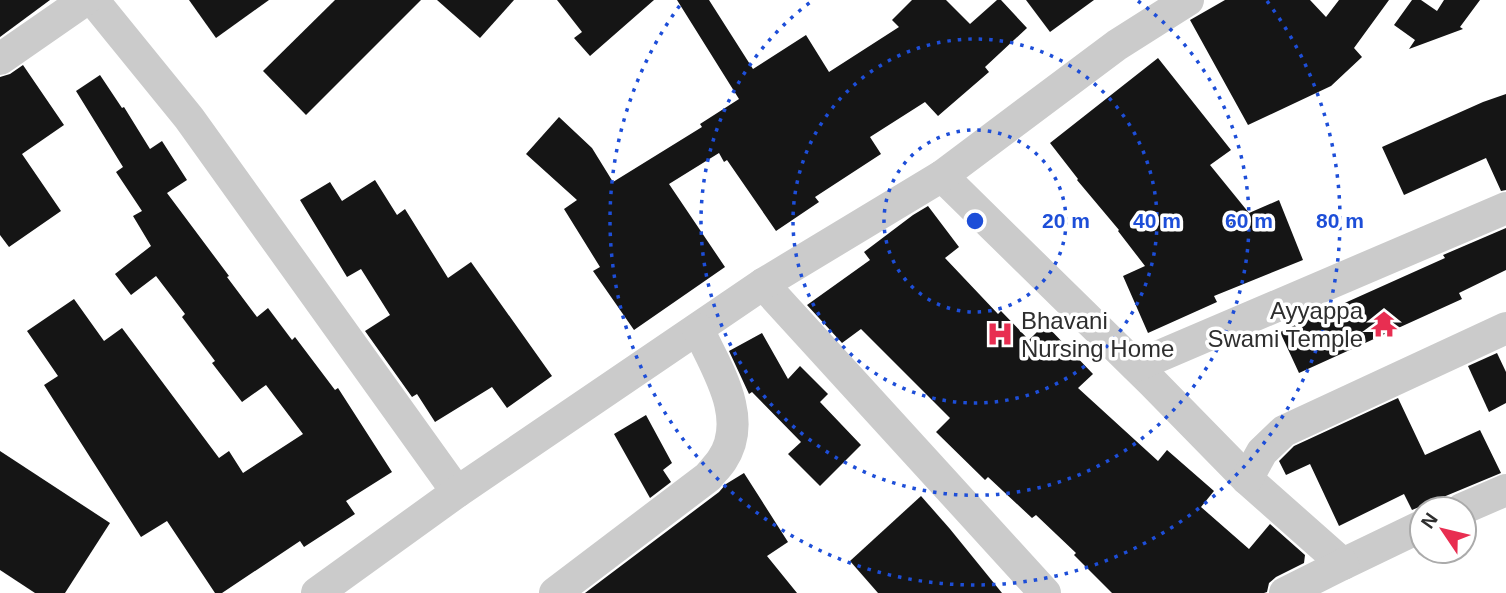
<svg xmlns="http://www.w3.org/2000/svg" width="1506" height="593" font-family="Helvetica,sans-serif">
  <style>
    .building { fill: #151515 }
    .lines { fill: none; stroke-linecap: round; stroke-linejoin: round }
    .street { stroke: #cbcbcb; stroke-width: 32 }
    .ring { fill: none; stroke: #1d4ed8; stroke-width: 3.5; stroke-dasharray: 3.5 7 }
    .labels { text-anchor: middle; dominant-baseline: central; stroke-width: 7; stroke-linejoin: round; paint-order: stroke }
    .poi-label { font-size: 24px; fill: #2e2e2e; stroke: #fff; text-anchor: end }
    .centre { fill: #1d4ed8; stroke: #fff; stroke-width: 3.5 }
    .ring-label { font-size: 21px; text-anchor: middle; font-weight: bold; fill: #1d4ed8; stroke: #fff; stroke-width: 7; stroke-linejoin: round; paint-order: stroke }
  </style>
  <rect width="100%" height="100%" fill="#fff"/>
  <g class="building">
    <polygon points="0,0 50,0 0,37"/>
    <polygon points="189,0 269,0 216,38"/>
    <polygon points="335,0 421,0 306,115 263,71"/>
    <polygon points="437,0 514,0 480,38"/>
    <polygon points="557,0 654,0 590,56 574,38 582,32"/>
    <polygon points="677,0 709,0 753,69 806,35 829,72 899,27 892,20 912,0 946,0 970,24 997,0 1001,0 1027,28 985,67 989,72 938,116 925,102 870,137 881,154 815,197 819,202 776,231 727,160 724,162 719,153 669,184 725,267 634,330 593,271 600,267 564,209 577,200 526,154 559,117 592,148 613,182 702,127 700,124 739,99"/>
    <polygon points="1026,0 1094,0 1050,32"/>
    <polygon points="1225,0 1310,0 1326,17 1339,0 1389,0 1354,48 1362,57 1331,86 1248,125 1190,20"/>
    <polygon points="1412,0 1421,0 1437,11 1444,0 1480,0 1460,27 1463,29 1409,49 1415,40 1394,25"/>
    <polygon points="1158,58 1231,150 1210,165 1249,213 1279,200 1303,260 1214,296 1217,302 1148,333 1123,276 1145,266 1118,231 1119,230 1077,180 1078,179 1050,143"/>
    <polygon points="23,65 64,125 22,154 61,211 9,247 0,235 0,77 10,74"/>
    <polygon points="100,75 122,108 124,107 150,149 162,141 187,180 167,193 229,276 227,277 257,317 268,308 292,340 295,337 335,390 338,388 392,472 346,501 355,514 304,547 300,541 222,593 215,593 167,521 141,537 44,385 58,376 27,331 74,299 104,341 122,328 219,458 229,451 243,473 303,434 266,385 242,402 212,363 215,361 182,317 185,314 156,276 131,295 115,274 151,246 133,216 142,211 116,172 123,167 76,91"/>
    <polygon points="1506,94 1506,190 1501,191 1486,158 1404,195 1382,147 1483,102"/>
    <polygon points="375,180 397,215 405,209 448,278 471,262 552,376 507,408 492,387 435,422 417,394 412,397 365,331 390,315 361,269 347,277 300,200 330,182 342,201"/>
    <polygon points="928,206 959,247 945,258 998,314 1001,311 1029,340 1045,324 1093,374 1078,388 1158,461 1167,450 1214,491 1201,507 1249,549 1270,524 1305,555 1304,563 1276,577 1269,583 1267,592 1264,593 1112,593 1074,555 1076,553 1036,515 1032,518 988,477 985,480 936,432 950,418 861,329 842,343 807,305 870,260 864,252 913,215"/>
    <polygon points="1506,228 1506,270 1459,293 1462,299 1299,373 1280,332 1445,258 1443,255"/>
    <polygon points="762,333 788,379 800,366 828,394 820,402 861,445 820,486 788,454 801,442 752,392 749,394 729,351"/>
    <polygon points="1497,353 1506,372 1506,403 1489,412 1468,366"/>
    <polygon points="1398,398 1425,455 1480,430 1501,473 1412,510 1404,494 1339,526 1310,464 1286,475 1279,461 1294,446"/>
    <polygon points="646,415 672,463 663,470 671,482 650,498 614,434"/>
    <polygon points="0,451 110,523 65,593 35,593 0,570"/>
    <polygon points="744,473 788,542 767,556 797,593 585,593 719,492 726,484"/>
    <polygon points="921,496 950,529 1002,593 878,593 850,561"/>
  </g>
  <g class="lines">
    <g class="street">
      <polyline points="93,0 189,118 457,492"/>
      <polyline points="0,59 85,0"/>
      <polyline points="942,176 1152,382 1247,479 1343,564 1422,526"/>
      <polyline points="763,284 1045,593"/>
      <polyline points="1136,366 1506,208"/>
      <polyline points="1247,479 1262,452 1284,431 1506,328"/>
      <polyline points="1462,509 1506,490"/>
      <polyline points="317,593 457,492 763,284 942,176 1117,45 1188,0"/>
      <path d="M555 593 708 477C712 472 718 466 722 460 750 418 716 368 698 329"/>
      <polyline points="1285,593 1343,564"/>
    </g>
  </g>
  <g class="ring">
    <circle cx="975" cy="221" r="91"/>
    <circle cx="975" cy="221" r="182"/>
    <path d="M1138 1A274 274 0 1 1 812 1"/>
    <path d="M1267 1A365 365 0 1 1 683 1"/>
  </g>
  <defs>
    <g id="temple-bare" transform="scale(2.1)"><path d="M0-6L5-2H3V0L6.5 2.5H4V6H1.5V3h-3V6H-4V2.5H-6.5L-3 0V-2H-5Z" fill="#e82e51" stroke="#fff" stroke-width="2.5" paint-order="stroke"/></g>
    <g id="hospital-bare" transform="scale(2.1)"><path d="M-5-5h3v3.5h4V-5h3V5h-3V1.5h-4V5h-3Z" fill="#e82e51" stroke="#fff" stroke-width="2.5" paint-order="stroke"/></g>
  </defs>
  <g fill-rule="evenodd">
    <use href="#temple-bare" x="1384" y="324"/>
    <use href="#hospital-bare" x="1000" y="334"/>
  </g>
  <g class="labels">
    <g class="poi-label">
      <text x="1363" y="310">Ayyappa<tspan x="1363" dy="28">Swami Temple</tspan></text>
      <text x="1021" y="320" text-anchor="start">Bhavani<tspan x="1021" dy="28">Nursing Home</tspan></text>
    </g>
  </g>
  <circle cx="975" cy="221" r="10" class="centre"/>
  <g class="ring-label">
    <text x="1066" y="228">20 m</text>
    <text x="1157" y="228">40 m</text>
    <text x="1249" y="228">60 m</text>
    <text x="1340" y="228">80 m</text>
  </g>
  <g transform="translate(1443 530) rotate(305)"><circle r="33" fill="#ffffff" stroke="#ababab" stroke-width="2"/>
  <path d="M0-5L12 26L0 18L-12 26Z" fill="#e82e51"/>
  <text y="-10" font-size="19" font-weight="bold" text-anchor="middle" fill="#2e2e2e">N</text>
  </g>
</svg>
